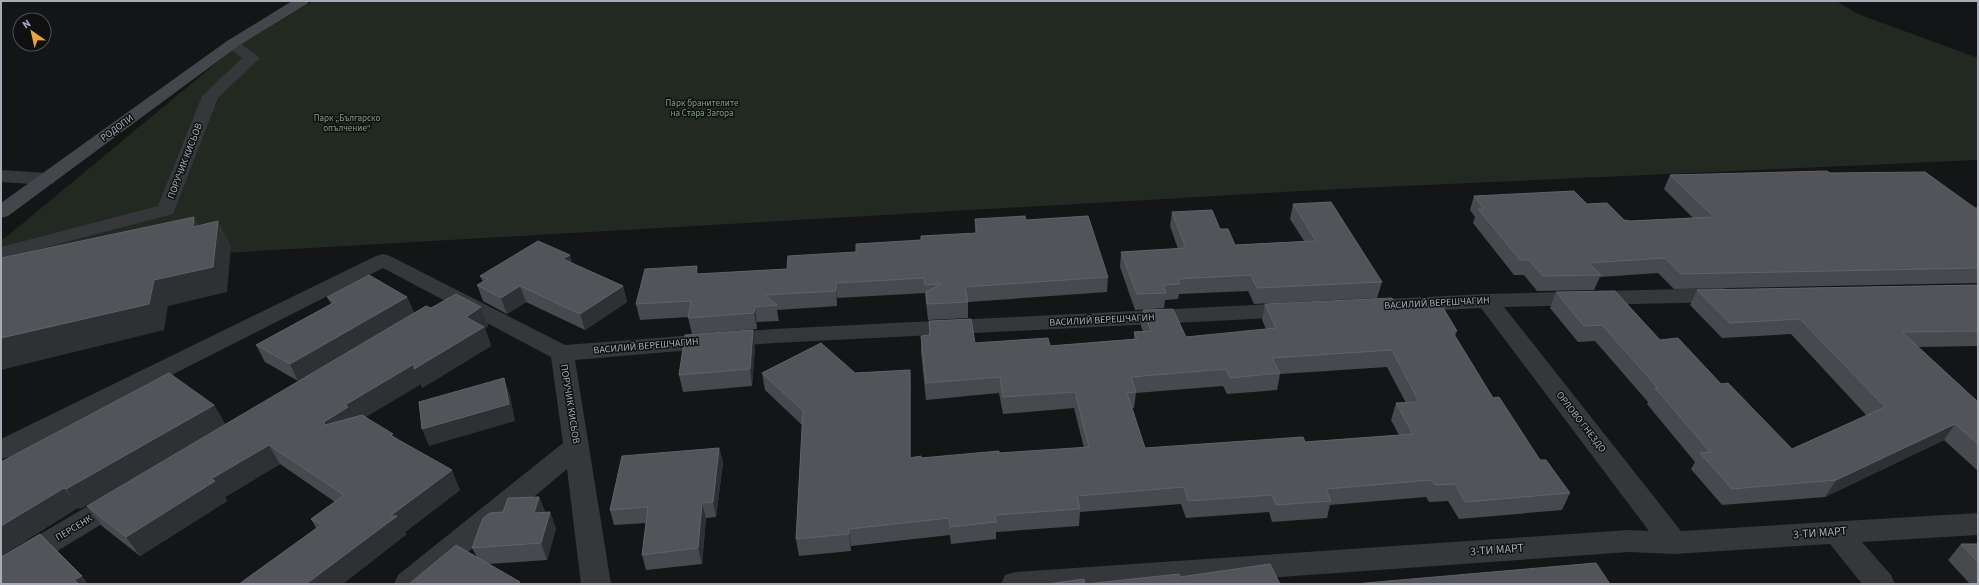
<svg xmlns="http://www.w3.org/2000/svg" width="1979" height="585" font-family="'Source Sans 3',sans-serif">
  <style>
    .green { fill: #212921 }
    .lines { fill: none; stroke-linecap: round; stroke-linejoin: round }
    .street { fill: #36373b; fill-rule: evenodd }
    .secondary { fill: #44464b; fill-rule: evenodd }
    .wall { fill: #48494e; fill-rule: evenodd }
    .shaded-wall { fill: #2f3033 }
    .building { fill: #525459; stroke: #606268; fill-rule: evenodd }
    .labels { text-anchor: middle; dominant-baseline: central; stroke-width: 3; stroke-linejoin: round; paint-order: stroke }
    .far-park-label { font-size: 9px; fill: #7ea07e; stroke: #0f1011 }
    .street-label { font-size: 10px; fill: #a7acb6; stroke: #0f1011 }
    .near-street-label { font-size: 12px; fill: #a7acb6; stroke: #0f1011 }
  </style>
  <rect width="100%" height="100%" fill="#141516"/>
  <polygon class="green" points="313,1 1836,1 1858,14 1978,58 1978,160 1337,189 52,263 1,274 1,239 5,238 232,50"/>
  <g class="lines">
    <g class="street">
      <polygon points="232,39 237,41 260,58 218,98 173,214 1,259 1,247 158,206 202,96 242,58 224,44 227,41"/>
      <polygon points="1,170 47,173 54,175 56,179 54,183 47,185 1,182"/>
      <polygon points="383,254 390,256 565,345 774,329 1293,303 1301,305 1304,310 1301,315 1293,317 774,343 575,360 611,584 581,584 567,469 430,584 394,584 398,575 563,443 551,357 383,268 10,457 1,459 1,439 376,256"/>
      <polygon points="1723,288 1731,290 1734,295 1731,300 1723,302 1504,307 1681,531 1978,513 1978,535 1862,542 1891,575 1895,584 1862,584 1830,544 1674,554 1629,552 1185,584 1001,584 1005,575 1016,572 1629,530 1649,531 1481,308 1366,314 1358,312 1355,307 1358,302 1366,300 1487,294"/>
      <polygon points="120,490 130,493 134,500 130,507 11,579 1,583 1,557 110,493"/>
    </g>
    <polygon class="secondary" points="292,1 309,1 307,4 237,47 8,216 1,218 1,203 227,41"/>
  </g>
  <g class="wall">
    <polygon points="1830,173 1975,208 1978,208 1978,283 1674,289 1658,273 1600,277 1594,290 1537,291 1524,275 1514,275 1473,223 1475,217 1470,210 1474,196 1587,204 1624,220 1630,221 1693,218 1664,189 1670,175"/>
    <polygon points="1293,204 1382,282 1377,298 1254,304 1248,291 1179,294 1178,299 1165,300 1164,308 1135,310 1120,267 1121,252 1178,249 1170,226 1172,212 1220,229 1235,245 1304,241 1290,219"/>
    <polygon points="975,219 1026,220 1108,277 1107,292 968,302 968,318 928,320 925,293 837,298 837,306 777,310 779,321 757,322 757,329 692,334 688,317 640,320 636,304 699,274 787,269 856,252 921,240 975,233"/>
    <polygon points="572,263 623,286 627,302 585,330 526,302 507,314 483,301 477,285 483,282 480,276"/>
    <polygon points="1978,285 1978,346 1918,347 1978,402 1978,471 1944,440 1825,497 1722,505 1691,469 1695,462 1647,404 1648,402 1595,341 1578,342 1550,308 1556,292 1660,340 1721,384 1792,449 1867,416 1791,334 1722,338 1690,305 1697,290"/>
    <polygon points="327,297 407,297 414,313 298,381 265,362 256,345 331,304"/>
    <path d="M1265 304 1398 308 1457 331 1455 336 1493 398 1540 460 1570 493 1562 510 1459 519 1448 501 1429 502 1426 497 1330 505 1327 518 1272 522 1269 512 1186 518 1181 504 1080 512 1079 526 996 532V539L951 544 950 535 851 546V551L799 556 796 539 802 425 765 390 762 373H855L910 370 911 387V458H921L1084 448 1074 408 1003 414 999 393 926 400 921 352V336H929V321L975 343 1050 346 1134 339V332L1143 331 1141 326 1143 310 1186 337 1266 329 1262 320ZM1387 367 1406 403H1396L1391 420 1399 435 1305 442 1145 448 1132 408H1134L1136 393 1223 386 1227 394 1277 390 1280 374Z"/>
    <polygon points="481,307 488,326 485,328 491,346 422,388 421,384 365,417 394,437 460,490 405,532 406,535 316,528 311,519 335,502 280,464 225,497 227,501 140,556 102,526 87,506 431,308"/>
    <polygon points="755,346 752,386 683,392 679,375"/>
    <polygon points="214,405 225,424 80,509 79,507 1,556 1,462"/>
    <polygon points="719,448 723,463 716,517 706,518 702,564 646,570 642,555 646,523 614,525 610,510"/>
    <polygon points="539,497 545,512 550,512 556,529 547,560 489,564 520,582 520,584 409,584 477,557 472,548 503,512"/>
    <polygon points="1961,544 1978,544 1978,584 1970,584 1948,560"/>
  </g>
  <g class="shaded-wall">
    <polygon points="194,217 207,242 193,227"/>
    <polygon points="218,221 231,246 227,292 168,306 164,330 1,370 1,338 154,280"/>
    <polygon points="570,255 574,271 563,259"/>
    <polygon points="697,266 700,282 696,274"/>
    <polygon points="836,283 837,298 837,306 836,291"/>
    <polygon points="520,286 526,302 507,314 501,298"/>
    <polygon points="623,286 627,302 585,330 580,314"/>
    <polygon points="407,297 414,313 298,381 290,364"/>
    <polygon points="481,307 488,326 485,328 491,346 422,388 421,384 356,423 333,441 324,422 345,405 414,364 466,317"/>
    <polygon points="755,307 757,322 757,329 754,313"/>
    <polygon points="753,330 755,346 752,386 750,369"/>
    <polygon points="910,370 911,387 911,474 910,458"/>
    <polygon points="504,378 510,395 515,421 429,446 422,429"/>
    <polygon points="214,405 225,424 80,509 66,489"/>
    <polygon points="1955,424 1944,440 1825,497 1836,480"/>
    <polygon points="269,445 280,464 225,497 227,501 140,556 126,537 211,479"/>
    <polygon points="719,448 723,463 716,517 713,502"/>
    <polygon points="452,470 460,490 405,532 406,535 343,584 306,584 390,516"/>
    <polygon points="64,488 79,507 1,556 1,526"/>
    <polygon points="539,497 546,514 534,513"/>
    <polygon points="702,503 706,518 702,564 698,548"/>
    <polygon points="550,512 556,529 547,560 541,543"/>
    <polygon points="849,529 851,546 851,551 849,534"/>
    <polygon points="82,576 88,584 77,584 74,580"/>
  </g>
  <g class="building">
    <polygon points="1827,171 1830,173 1925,172 1975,208 1978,208 1978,268 1681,274 1665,258 1589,263 1601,275 1543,276 1529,260 1520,260 1478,209 1484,209 1474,196 1574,191 1587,204 1607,203 1624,220 1630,221 1714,217 1670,175"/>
    <polygon points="1331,202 1382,282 1257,288 1251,275 1178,279 1180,284 1163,285 1166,293 1137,294 1121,252 1186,248 1172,212 1212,210 1220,229 1228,229 1235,245 1316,241 1293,204"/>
    <polygon points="1025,216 1026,220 1088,216 1108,277 965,287 968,302 927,304 926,292 941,284 925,285 924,278 836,283 836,291 765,295 777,305 755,307 754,313 688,318 691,301 636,304 645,269 697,266 696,274 787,269 788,256 856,252 856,244 921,240 921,236 977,233 975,219"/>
    <polygon points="194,217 193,227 218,221 213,267 154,280 149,304 1,338 1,258"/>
    <polygon points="538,241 570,255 563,259 623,286 580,314 520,286 501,298 477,285 488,279 480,276"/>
    <polygon points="369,275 407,297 290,364 256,345 335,302 327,297"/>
    <polygon points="1978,285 1978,331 1902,332 1978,402 1978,444 1955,424 1836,480 1732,489 1700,453 1710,452 1655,388 1658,388 1602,325 1584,326 1556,292 1615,291 1660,340 1678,338 1721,384 1728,383 1792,449 1885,407 1800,319 1730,323 1697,290"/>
    <polygon points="456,294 481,307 466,317 484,327 414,369 414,364 345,405 348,407 324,422 325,425 362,415 393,434 390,435 452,470 390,516 397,516 306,584 239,584 321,525 311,519 344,495 269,445 211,479 215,481 126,537 87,506 426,306 431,308"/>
    <path d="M1392 298 1398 308 1442 306 1457 331H1452L1493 398 1499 397 1540 460H1546L1570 493 1465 502 1455 484 1435 485 1431 480 1326 489 1331 501 1276 505 1272 495 1188 501 1184 487 1077 496 1080 509 995 515 996 522 950 527 949 518 849 529V534L796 539 803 411 762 373 821 343 855 373 910 370V458L921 456V458L999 451V453L1089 447 1075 392 1003 397 1000 377 926 383 921 336 930 335 929 321 971 319 975 343 1048 338 1050 346 1137 339 1134 332 1151 331 1143 310 1173 309 1186 337 1276 328 1265 304ZM1392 350 1419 402 1396 403 1413 434 1305 442 1303 437 1145 448 1127 393 1136 392 1131 377 1226 369 1230 378 1280 373 1272 358Z"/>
    <polygon points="753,330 750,369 679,375 685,335"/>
    <polygon points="169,373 214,405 66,489 64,488 1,526 1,462"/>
    <polygon points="504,378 509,404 422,429 419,402"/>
    <polygon points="719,448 713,502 702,503 698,548 642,555 648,507 610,510 622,456"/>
    <polygon points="539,497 534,513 550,512 541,543 472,548 483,518 490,513 503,512 508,498"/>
    <polygon points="40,534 82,576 74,580 79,584 1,584 1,557"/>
    <polygon points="1961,544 1978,544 1978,562"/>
    <polygon points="456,545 520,582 518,584 409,584"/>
    <polygon points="1596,563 1610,584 1354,584"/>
    <polygon points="1270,564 1280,584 1086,584 1179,574 1180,577"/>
    <polygon points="1084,579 1085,584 1047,584"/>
  </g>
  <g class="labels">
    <g class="far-park-label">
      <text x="702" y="103">Парк бранителите<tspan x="702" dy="10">на Стара Загора</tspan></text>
      <text x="347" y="118">Парк „Българско<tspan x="347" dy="10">опълчение“</tspan></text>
    </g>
    <g class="street-label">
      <text transform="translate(117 128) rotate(-36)">РОДОПИ</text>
      <text transform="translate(185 161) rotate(-69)">ПОРУЧИК КИСЬОВ</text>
      <text transform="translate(1437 303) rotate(-3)">ВАСИЛИЙ ВЕРЕШЧАГИН</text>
      <text transform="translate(1102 320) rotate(-3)">ВАСИЛИЙ ВЕРЕШЧАГИН</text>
      <text transform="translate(646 346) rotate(-5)">ВАСИЛИЙ ВЕРЕШЧАГИН</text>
      <text transform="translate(570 404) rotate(81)">ПОРУЧИК КИСЬОВ</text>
      <text transform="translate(1581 422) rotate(52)">ОРЛОВО ГНЕЗДО</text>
      <text transform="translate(74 528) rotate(-31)">ПЕРСЕНК</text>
    </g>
    <g class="near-street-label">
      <text transform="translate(1820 533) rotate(-4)">3-ТИ МАРТ</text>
      <text transform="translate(1497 550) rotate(-4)">3-ТИ МАРТ</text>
    </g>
  </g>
  <rect width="1979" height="585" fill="none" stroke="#a7acb6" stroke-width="4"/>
  <g transform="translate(32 32) rotate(326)"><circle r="19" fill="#0f1011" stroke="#4c4e53"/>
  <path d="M0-3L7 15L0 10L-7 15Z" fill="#eca337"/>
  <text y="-6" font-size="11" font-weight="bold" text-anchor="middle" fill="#a7acb6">N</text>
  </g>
</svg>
